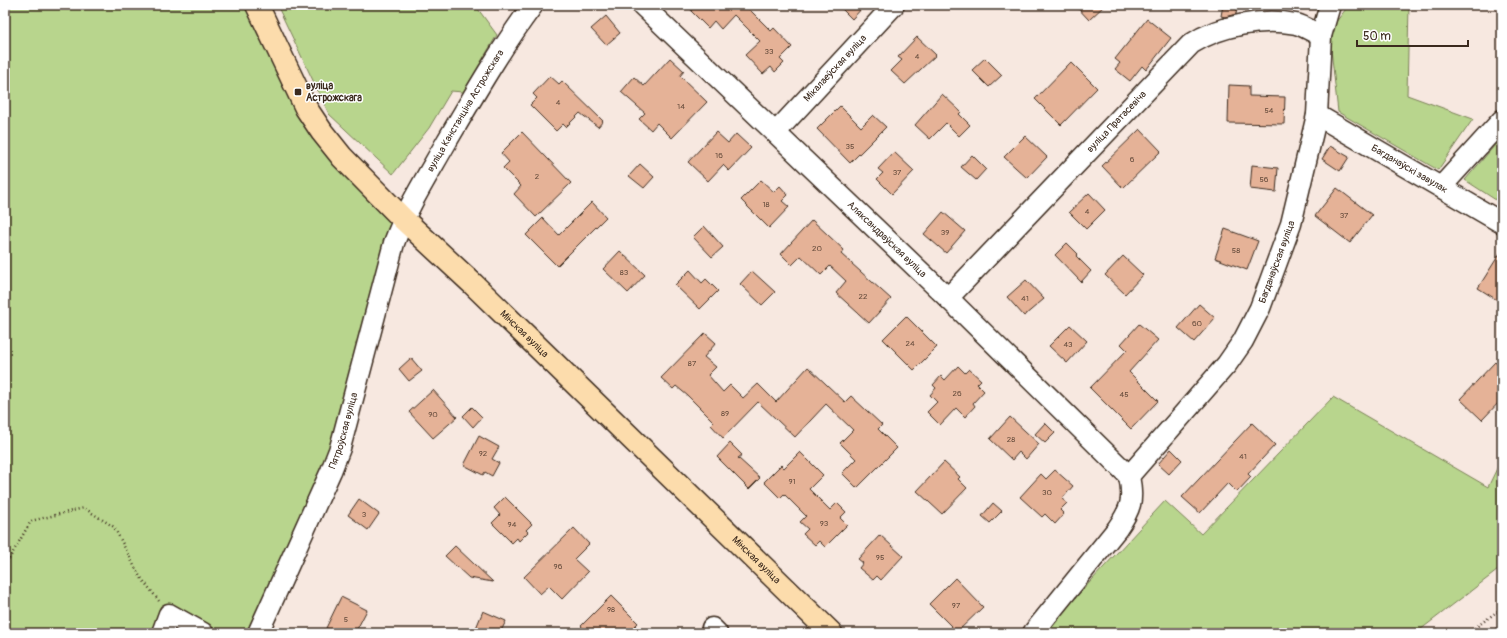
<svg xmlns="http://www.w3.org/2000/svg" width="1507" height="638" font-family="Pangolin,sans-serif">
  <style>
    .green { fill: #b8d58d; stroke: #7a8056 }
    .building { fill: #e5b297; stroke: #3b2a1e }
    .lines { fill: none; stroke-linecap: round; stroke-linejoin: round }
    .minor-casing { stroke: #3b2a1e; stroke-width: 23 }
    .major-casing { stroke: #3b2a1e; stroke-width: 25 }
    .path { stroke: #3b2a1e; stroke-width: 2.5; stroke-dasharray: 1 3; stroke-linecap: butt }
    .minor { stroke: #fff; stroke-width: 20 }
    .major { stroke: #fcdcac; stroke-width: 22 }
    .poi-dot { fill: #3b2a1e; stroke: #fff; stroke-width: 1.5 }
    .labels { text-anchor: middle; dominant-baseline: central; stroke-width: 3; stroke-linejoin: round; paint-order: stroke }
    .number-label { font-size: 8px; fill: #664c3c }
    .street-label { font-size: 10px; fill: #3b2a1e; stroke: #fff }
    .poi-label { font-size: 10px; font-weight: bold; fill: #3b2a1e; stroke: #fff; text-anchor: start }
  </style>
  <rect width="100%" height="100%" fill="#f7e8e0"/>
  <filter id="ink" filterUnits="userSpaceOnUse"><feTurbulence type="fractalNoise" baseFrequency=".025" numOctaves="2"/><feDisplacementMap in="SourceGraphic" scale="8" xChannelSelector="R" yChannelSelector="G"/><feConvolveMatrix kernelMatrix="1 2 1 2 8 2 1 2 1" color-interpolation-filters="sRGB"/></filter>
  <g filter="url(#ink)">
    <g class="green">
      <polygon points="5,5 257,5 290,77 403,219 346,431 258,633 5,633"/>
      <polygon points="277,5 475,5 497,35 463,92 451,91 429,128 393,174 329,114"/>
      <polygon points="1349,5 1409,5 1407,95 1473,119 1438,170 1338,112 1329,31"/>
      <polygon points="1502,137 1502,204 1465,180"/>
      <polygon points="1333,397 1488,487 1502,458 1502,567 1416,633 1047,633 1066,608 1165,501 1201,534"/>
    </g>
    <g class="building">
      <polygon points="696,5 745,5 771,31 774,28 792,47 780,59 784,63 775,72 771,67 763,74 745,55 760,41 734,15 721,29 714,21 708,28 691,11"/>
      <polygon points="838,5 865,5 852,19"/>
      <polygon points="1075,5 1105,5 1089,20"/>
      <polygon points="1223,5 1238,5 1236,14 1225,17 1221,16"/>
      <polygon points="606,16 620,33 606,45 591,29"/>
      <polygon points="1147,19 1171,38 1146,70 1142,66 1130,81 1115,69 1120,63 1115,59"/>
      <polygon points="917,37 936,55 905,84 891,71 902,60 898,57"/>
      <polygon points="670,58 684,71 680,76 707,102 672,138 657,123 651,130 639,119 645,113 621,92 634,77 644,86"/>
      <polygon points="985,58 1002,75 989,87 972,70"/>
      <polygon points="1071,62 1097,88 1061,125 1035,99"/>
      <polygon points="550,76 559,84 562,81 603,121 598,127 580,113 566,127 563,124 556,131 530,105 537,98 533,94"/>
      <polygon points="1229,85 1249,86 1249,96 1285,97 1284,124 1228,123"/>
      <polygon points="942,94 961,112 959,114 970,125 959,136 946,123 930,139 915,125"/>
      <polygon points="840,106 861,127 873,115 886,127 850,163 817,129"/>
      <polygon points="1140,129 1161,151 1123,188 1102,166"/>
      <polygon points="522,132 571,183 536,217 514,194 521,186 503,168 509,162 501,153"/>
      <polygon points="716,132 728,143 736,134 751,148 729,171 723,165 708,181 688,162"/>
      <polygon points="1025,136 1047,157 1027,178 1004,157"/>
      <polygon points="1330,146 1349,157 1340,171 1322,159"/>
      <polygon points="894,152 914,171 892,194 877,179 883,173 878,169"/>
      <polygon points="972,155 986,169 976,180 961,167"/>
      <polygon points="640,164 654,177 644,188 629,176"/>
      <polygon points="1252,165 1278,168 1276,192 1250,189"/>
      <polygon points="761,180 774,192 780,186 788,195 782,201 789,207 769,228 741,200"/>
      <polygon points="1337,188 1372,215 1350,243 1315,216"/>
      <polygon points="1089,193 1105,210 1086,229 1069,212"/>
      <polygon points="592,202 606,217 557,266 526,235 543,218 559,235"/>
      <polygon points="943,212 965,231 946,253 924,234"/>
      <polygon points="812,220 844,250 841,254 891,299 869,323 836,293 846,281 830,266 821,275 801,256 792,265 781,254"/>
      <polygon points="704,226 723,247 712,257 693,237"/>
      <polygon points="1225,229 1258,241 1247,270 1215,258"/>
      <polygon points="1067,243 1078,254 1076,256 1091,271 1081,282 1055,255"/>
      <polygon points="1502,250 1502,303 1478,288"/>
      <polygon points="620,251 645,275 628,293 603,269"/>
      <polygon points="1123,256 1143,275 1125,294 1105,275"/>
      <polygon points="690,270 702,283 706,279 718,291 700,309 675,285"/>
      <polygon points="752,271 775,292 762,305 740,284"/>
      <polygon points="1026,280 1044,299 1024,316 1007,297"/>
      <polygon points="1199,304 1215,318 1194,342 1178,328"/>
      <polygon points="906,316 937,347 914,370 883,339"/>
      <polygon points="1139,324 1158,340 1129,372 1158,401 1131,429 1090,388 1127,350 1121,344"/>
      <polygon points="1070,325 1087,341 1067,363 1049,346"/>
      <polygon points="705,333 716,343 704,357 716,367 708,375 723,392 730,385 743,398 758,384 776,402 808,367 845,402 851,396 882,425 878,429 897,448 857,488 842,473 856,459 840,443 853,430 826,404 795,437 758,402 723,438 711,425 714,422 688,396 676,386 673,389 661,378"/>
      <polygon points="411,358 422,371 409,381 399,369"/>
      <polygon points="1495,362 1502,369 1502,399 1482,420 1460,399"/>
      <polygon points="958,366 965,373 969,369 981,380 977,384 984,391 973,403 975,406 965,417 956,408 940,425 927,412 937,402 930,395 936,388 933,385 941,376 945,380"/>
      <polygon points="433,390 457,417 433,438 409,412"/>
      <polygon points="472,407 482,417 473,427 463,416"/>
      <polygon points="1010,417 1039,444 1026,459 1019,452 1012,460 990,439"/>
      <polygon points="1045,423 1055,433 1045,443 1035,434"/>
      <polygon points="1252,423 1275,445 1248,474 1251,477 1237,492 1228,483 1200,513 1182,497"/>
      <polygon points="479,436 499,447 492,459 499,463 492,476 485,472 483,475 464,465"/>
      <polygon points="730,443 742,455 738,458 760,478 749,489 717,457"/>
      <polygon points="1171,449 1182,460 1169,474 1158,464"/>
      <polygon points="800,452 823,475 809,489 830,510 837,503 846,512 840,518 847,525 825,547 819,541 815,545 803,534 808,529 800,522 806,516 784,494 780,498 764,482 781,465 784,468"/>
      <polygon points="944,462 960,477 958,479 967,488 942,514 917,491"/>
      <polygon points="1055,470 1073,486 1062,499 1067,503 1060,510 1064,514 1055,524 1045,514 1042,517 1020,497 1041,474 1046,479"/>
      <polygon points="505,497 532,524 526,530 528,532 519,541 517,538 512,543 492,523 500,515 494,508"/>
      <polygon points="359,499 379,514 368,530 348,515"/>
      <polygon points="993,503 1002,511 990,523 982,516"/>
      <polygon points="574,528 589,544 574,559 588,572 562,599 549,586 540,594 524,577"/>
      <polygon points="880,535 903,556 881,580 877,576 873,580 859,568 863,563 858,559"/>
      <polygon points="455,546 493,582 469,578 445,556"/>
      <polygon points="955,578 983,607 957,632 929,604"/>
      <polygon points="611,596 638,623 628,633 588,633 581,626"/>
      <polygon points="341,597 367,610 355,633 336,633 326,628"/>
      <polygon points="483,611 506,621 500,633 474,633"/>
    </g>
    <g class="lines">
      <g class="minor-casing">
        <g id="minor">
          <path id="s1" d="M642 5 948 298 1129 476"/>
          <path id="s2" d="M1317 115 1502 223"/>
          <path id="s3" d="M776 132 894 5"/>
          <polyline points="1442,186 1502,120"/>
          <path id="s4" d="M948 298 1191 44C1220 25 1262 18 1296 24 1304 26 1313 32 1321 36"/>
          <path id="s5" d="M1129 476 1227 364 1243 341 1260 308 1291 224 1317 115 1321 36 1330 5"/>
          <polyline points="712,628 717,633"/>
          <polyline points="162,633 169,614 203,633"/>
          <path id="s6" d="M258 633 331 471 340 448 394 243C407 207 428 175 447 141 474 95 501 48 533 5"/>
          <path d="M1033 633 1117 529C1131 509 1134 500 1129 476"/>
        </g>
      </g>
      <g class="major-casing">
        <g id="major">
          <path id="s7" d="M257 5 306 108 322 132 342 157 403 219 473 284 831 633"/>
        </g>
      </g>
      <g class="path">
        <polyline points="5,566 31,521 84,508 114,527 139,575 159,601"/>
        <polyline points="1497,612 1502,616"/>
        <polyline points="1468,633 1502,608"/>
      </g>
      <use href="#minor" class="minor"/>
      <use href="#major" class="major"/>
    </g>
  </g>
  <rect class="poi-dot" x="294" y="88" width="8" height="8" rx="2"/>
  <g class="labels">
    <g class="number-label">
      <text x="769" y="51">33</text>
      <text x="917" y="56">4</text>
      <text x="558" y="102">4</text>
      <text x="681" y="106">14</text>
      <text x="1269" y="110">54</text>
      <text x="850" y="146">35</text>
      <text x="719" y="155">16</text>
      <text x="1132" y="159">6</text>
      <text x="897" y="172">37</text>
      <text x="537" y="176">2</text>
      <text x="1264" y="179">56</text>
      <text x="766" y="204">18</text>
      <text x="1087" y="211">4</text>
      <text x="1344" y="215">37</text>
      <text x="945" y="232">39</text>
      <text x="817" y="248">20</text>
      <text x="1236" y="250">58</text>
      <text x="624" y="272">83</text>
      <text x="863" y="296">22</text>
      <text x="1025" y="298">41</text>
      <text x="1197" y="323">60</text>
      <text x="910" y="343">24</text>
      <text x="1068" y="344">43</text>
      <text x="692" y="363">87</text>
      <text x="957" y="393">26</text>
      <text x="1124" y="394">45</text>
      <text x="725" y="413">89</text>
      <text x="433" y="414">90</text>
      <text x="1011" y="439">28</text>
      <text x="483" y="453">92</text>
      <text x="1243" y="456">41</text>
      <text x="792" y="481">91</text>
      <text x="1047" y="492">30</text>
      <text x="364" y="514">3</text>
      <text x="824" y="523">93</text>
      <text x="512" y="524">94</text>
      <text x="880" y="557">95</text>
      <text x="558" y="566">96</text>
      <text x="956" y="605">97</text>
      <text x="611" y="609">98</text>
      <text x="346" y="619">5</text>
    </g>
    <g class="street-label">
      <text stroke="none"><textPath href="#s3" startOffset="87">Мікалаеўская вуліца</textPath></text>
      <text stroke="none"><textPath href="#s6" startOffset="565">вуліца Канстанціна Астрожскага</textPath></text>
      <text stroke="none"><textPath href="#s4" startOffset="244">вуліца Пратасевіча</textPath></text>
      <text stroke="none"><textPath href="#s2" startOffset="107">Багданаўскі завулак</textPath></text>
      <text stroke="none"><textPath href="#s1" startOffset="339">Аляксандраўская вуліца</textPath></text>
      <text stroke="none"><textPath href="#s5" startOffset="263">Багданаўская вуліца</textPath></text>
      <text stroke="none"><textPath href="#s7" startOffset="429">Мінская вуліца</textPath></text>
      <text stroke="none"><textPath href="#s6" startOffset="220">Пятроўская вуліца</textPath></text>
      <text stroke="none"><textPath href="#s7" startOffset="753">Мінская вуліца</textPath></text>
    </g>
    <g class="poi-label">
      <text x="306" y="86">вуліца<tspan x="306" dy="12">Астрожскага</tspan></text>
    </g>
  </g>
  <rect width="1507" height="638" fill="none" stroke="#fff" stroke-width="20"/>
  <rect x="10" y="10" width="1487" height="618" fill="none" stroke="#3b2a1e" stroke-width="1.5" filter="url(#ink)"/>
  <path d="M1357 40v6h111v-6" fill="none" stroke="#3b2a1e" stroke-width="2"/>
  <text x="1363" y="40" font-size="12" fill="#3b2a1e" stroke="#ffffff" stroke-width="3" paint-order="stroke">50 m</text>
</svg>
